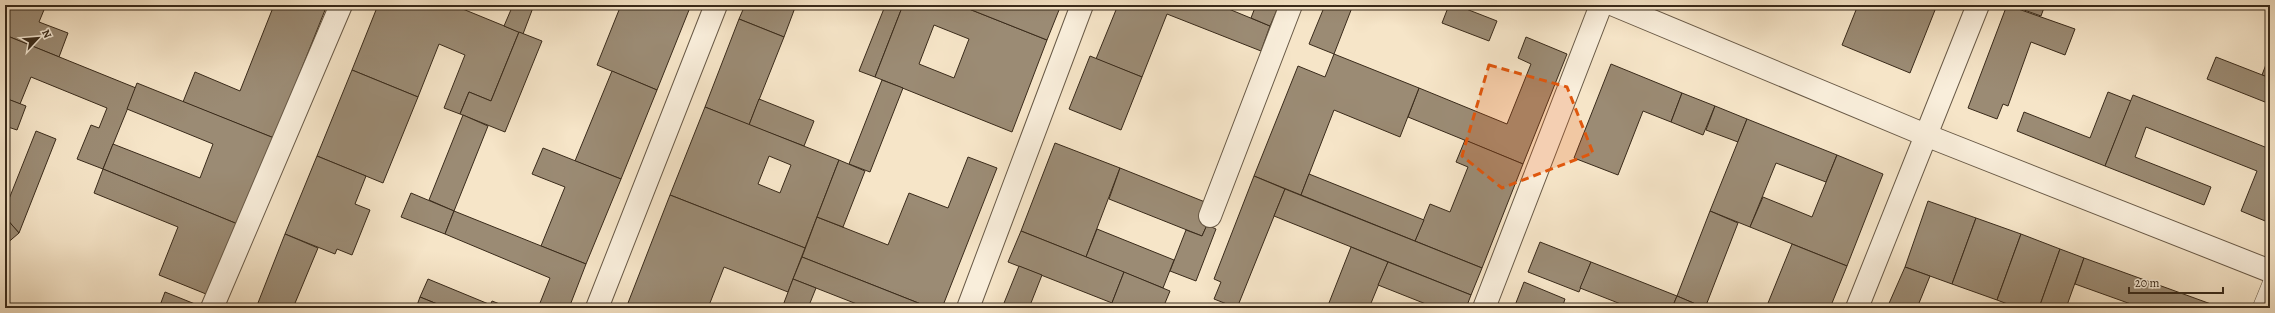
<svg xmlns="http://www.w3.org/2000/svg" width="2275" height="313" font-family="Alegreya,serif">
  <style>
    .building { fill: #9b8b74; stroke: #392a1a; fill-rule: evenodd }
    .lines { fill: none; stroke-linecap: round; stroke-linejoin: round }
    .service-casing { stroke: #685946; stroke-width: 14 }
    .minor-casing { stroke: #685946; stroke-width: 24 }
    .service { stroke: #f9eedb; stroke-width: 13 }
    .minor { stroke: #f9eedb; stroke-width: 22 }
    .marked { fill: #df570d; fill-opacity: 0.2; stroke: #df570d; stroke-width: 3; stroke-dasharray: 8 5; stroke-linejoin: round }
  </style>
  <rect width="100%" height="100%" fill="#f6e5c8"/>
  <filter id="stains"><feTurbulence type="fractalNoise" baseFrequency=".005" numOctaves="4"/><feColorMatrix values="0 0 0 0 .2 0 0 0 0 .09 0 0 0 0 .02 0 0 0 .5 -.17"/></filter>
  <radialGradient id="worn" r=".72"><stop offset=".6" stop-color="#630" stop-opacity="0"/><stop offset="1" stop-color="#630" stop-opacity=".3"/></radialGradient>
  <g class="building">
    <polygon points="9,5 46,5 39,22 68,33 59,57 5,35 5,15"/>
    <polygon points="274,5 327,5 274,138 183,102 195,72 240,91"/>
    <polygon points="378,5 453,5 519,32 491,101 469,92 460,114 444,108 465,55 439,44 418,97 352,70"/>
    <polygon points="513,5 534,5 523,34 504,26"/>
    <polygon points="621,5 691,5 657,90 597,65"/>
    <polygon points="745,5 796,5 784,37 739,19"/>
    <polygon points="881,5 903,5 875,77 859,71 885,6"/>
    <path d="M903 5H959L1047 40 1012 132 875 77ZM934 25 969 39 954 78 919 64Z"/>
    <polygon points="959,5 1061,5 1047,40"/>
    <polygon points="1118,5 1219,5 1270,26 1261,51 1167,14 1142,77 1096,59"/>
    <polygon points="1256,5 1279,5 1270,26 1251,18"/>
    <polygon points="1325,5 1353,5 1334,54 1309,44"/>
    <polygon points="1449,5 1456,5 1497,21 1489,41 1442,23"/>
    <polygon points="1858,5 1937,5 1910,73 1842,45"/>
    <polygon points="2007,5 2075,29 2065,55 2031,42 2008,106 2003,104 1997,119 1968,108"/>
    <polygon points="2010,5 2045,5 2041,16"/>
    <polygon points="739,19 784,37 749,125 705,107"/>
    <polygon points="519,32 542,41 505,132 460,114 469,92 491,101"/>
    <polygon points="5,35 136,88 103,169 77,159 91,125 99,128 107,108 31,77 20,104 5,98"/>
    <polygon points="1526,37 1567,54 1523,164 1408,117 1419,88 1507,124 1531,64 1518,58"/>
    <polygon points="1334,54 1419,88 1400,137 1334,110 1301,195 1254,176 1298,66 1325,77"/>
    <polygon points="2270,54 2270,78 2262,75"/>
    <polygon points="1090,56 1142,77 1121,130 1069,109"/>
    <polygon points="2216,57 2270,78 2270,104 2207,79"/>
    <polygon points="1611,64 1682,93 1671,122 1643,111 1618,175 1574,158"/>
    <polygon points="352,70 418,97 383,183 317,156"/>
    <polygon points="612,71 657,90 621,179 575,161"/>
    <polygon points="882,80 903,88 870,172 849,164"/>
    <polygon points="137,83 274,138 240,225 103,169 113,144 200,178 213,144 127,109"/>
    <polygon points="2108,92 2131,101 2105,166 2017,131 2024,112 2090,138"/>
    <polygon points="1682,93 1715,106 1703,135 1671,122"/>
    <polygon points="2133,95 2270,149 2270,223 2241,211 2257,171 2146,127 2135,157 2211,187 2204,205 2105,166"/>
    <polygon points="5,98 26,106 17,130 5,126"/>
    <polygon points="759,99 814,121 804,146 749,125"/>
    <polygon points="1715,106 1747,119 1738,142 1706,130"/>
    <path d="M705 107 839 160 805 248 670 195ZM769 156 791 165 780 193 758 184Z"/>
    <polygon points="463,115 488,126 454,211 429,200"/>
    <polygon points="1747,119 1837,155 1826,182 1776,163 1750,227 1710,211"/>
    <polygon points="36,131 56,139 19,233 5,217 5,209"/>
    <polygon points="1465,140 1523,164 1482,268 1415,241 1430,204 1450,212 1468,167 1456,162"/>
    <polygon points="1055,143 1120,168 1086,257 1021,231"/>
    <polygon points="543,148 621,179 586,264 541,246 565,187 532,174"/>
    <polygon points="1837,155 1883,174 1847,266 1750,227 1763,197 1812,217"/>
    <polygon points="317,156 366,176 355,204 370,210 352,255 337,249 335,254 285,234"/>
    <polygon points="968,157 997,168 942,308 931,308 802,257 817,217 888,245 909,193 948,208"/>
    <polygon points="839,160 865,171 843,227 817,217"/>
    <polygon points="1120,168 1210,204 1207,225 1202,236 1109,199"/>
    <polygon points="103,169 240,225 211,296 159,275 178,227 94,193"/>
    <polygon points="1309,174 1424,220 1415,241 1301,195"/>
    <polygon points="1254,176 1285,189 1237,308 1214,299 1221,282 1214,279"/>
    <polygon points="1285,189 1482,268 1471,295 1274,216"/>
    <polygon points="411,193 454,211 445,234 401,217"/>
    <polygon points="670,195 805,248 788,292 724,267 708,308 641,308 628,303"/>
    <polygon points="1928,201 1976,218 1952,284 1905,267"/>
    <polygon points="454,211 586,264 569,308 538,308 550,278 445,234"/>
    <polygon points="1710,211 1738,223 1705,308 1677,296"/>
    <polygon points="5,217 19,233 5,245"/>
    <polygon points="1976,218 2021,234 1997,300 1952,284"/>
    <polygon points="1207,225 1216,229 1196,281 1170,271 1186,230 1202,236"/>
    <polygon points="1097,229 1174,260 1163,288 1086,257"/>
    <polygon points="1021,231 1124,272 1112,303 1008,262"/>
    <polygon points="285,234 318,248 293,308 256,308"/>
    <polygon points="2021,234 2060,249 2039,308 2018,308 1997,300"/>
    <polygon points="1540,242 1591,262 1579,292 1528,272"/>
    <polygon points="1792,244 1847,266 1830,308 1766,308"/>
    <polygon points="1351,247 1388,262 1369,308 1327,308"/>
    <polygon points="2060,249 2084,258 2066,308 2039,308"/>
    <polygon points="802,257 931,308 867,308 793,279"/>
    <polygon points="2084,258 2222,308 2142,308 2075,284"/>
    <polygon points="1388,262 1471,295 1466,308 1436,308 1378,285"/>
    <polygon points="1591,262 1677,296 1672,308 1631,308 1580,288"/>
    <polygon points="1019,266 1042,275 1029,308 1002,308"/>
    <polygon points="1905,267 1930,276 1917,308 1887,308"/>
    <polygon points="1124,272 1170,291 1163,308 1110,308"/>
    <polygon points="428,279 491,305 489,308 447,308 420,297"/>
    <polygon points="793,279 816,288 808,308 782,308"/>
    <polygon points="1524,282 1565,299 1562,308 1514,308"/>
    <polygon points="165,292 200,306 200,308 159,308"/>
    <polygon points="1677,296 1705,308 1672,308"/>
    <polygon points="420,297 447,308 416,308"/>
    <polygon points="492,301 510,308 489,308"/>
  </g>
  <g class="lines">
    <g class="service-casing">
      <polyline id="service" points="2259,308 2270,281"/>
    </g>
    <g class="minor-casing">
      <g id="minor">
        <polyline points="1614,5 1928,136 2270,271"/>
        <polyline points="1210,216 1291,5"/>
        <polyline points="212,308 341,5"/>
        <polyline points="597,308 716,5"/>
        <polyline points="968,308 1082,5"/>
        <polyline points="1484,308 1601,5"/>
        <polyline points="1857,308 1978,5"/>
      </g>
    </g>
    <use href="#service" class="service"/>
    <use href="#minor" class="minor"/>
  </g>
  <path class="marked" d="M1489 65 1567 87 1593 153 1502 188 1462 156Z"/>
  <rect width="2275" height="313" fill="none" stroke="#f6e5c8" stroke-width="20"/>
  <rect x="6" y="6" width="2263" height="301" fill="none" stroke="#392a1a" stroke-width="2"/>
  <rect x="10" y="10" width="2255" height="293" fill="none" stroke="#392a1a"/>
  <g transform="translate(38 38) rotate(64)" stroke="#f9eedb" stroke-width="3" paint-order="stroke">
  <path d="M0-3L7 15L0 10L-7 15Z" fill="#392a1a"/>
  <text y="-6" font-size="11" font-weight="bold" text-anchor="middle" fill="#392a1a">N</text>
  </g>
  <path d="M2129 287v6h94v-6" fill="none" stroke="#392a1a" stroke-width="2"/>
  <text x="2135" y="287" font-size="12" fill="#392a1a" stroke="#f9eedb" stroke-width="3" paint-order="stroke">20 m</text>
  <rect width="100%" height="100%" filter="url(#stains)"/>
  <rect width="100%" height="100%" fill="url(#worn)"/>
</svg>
